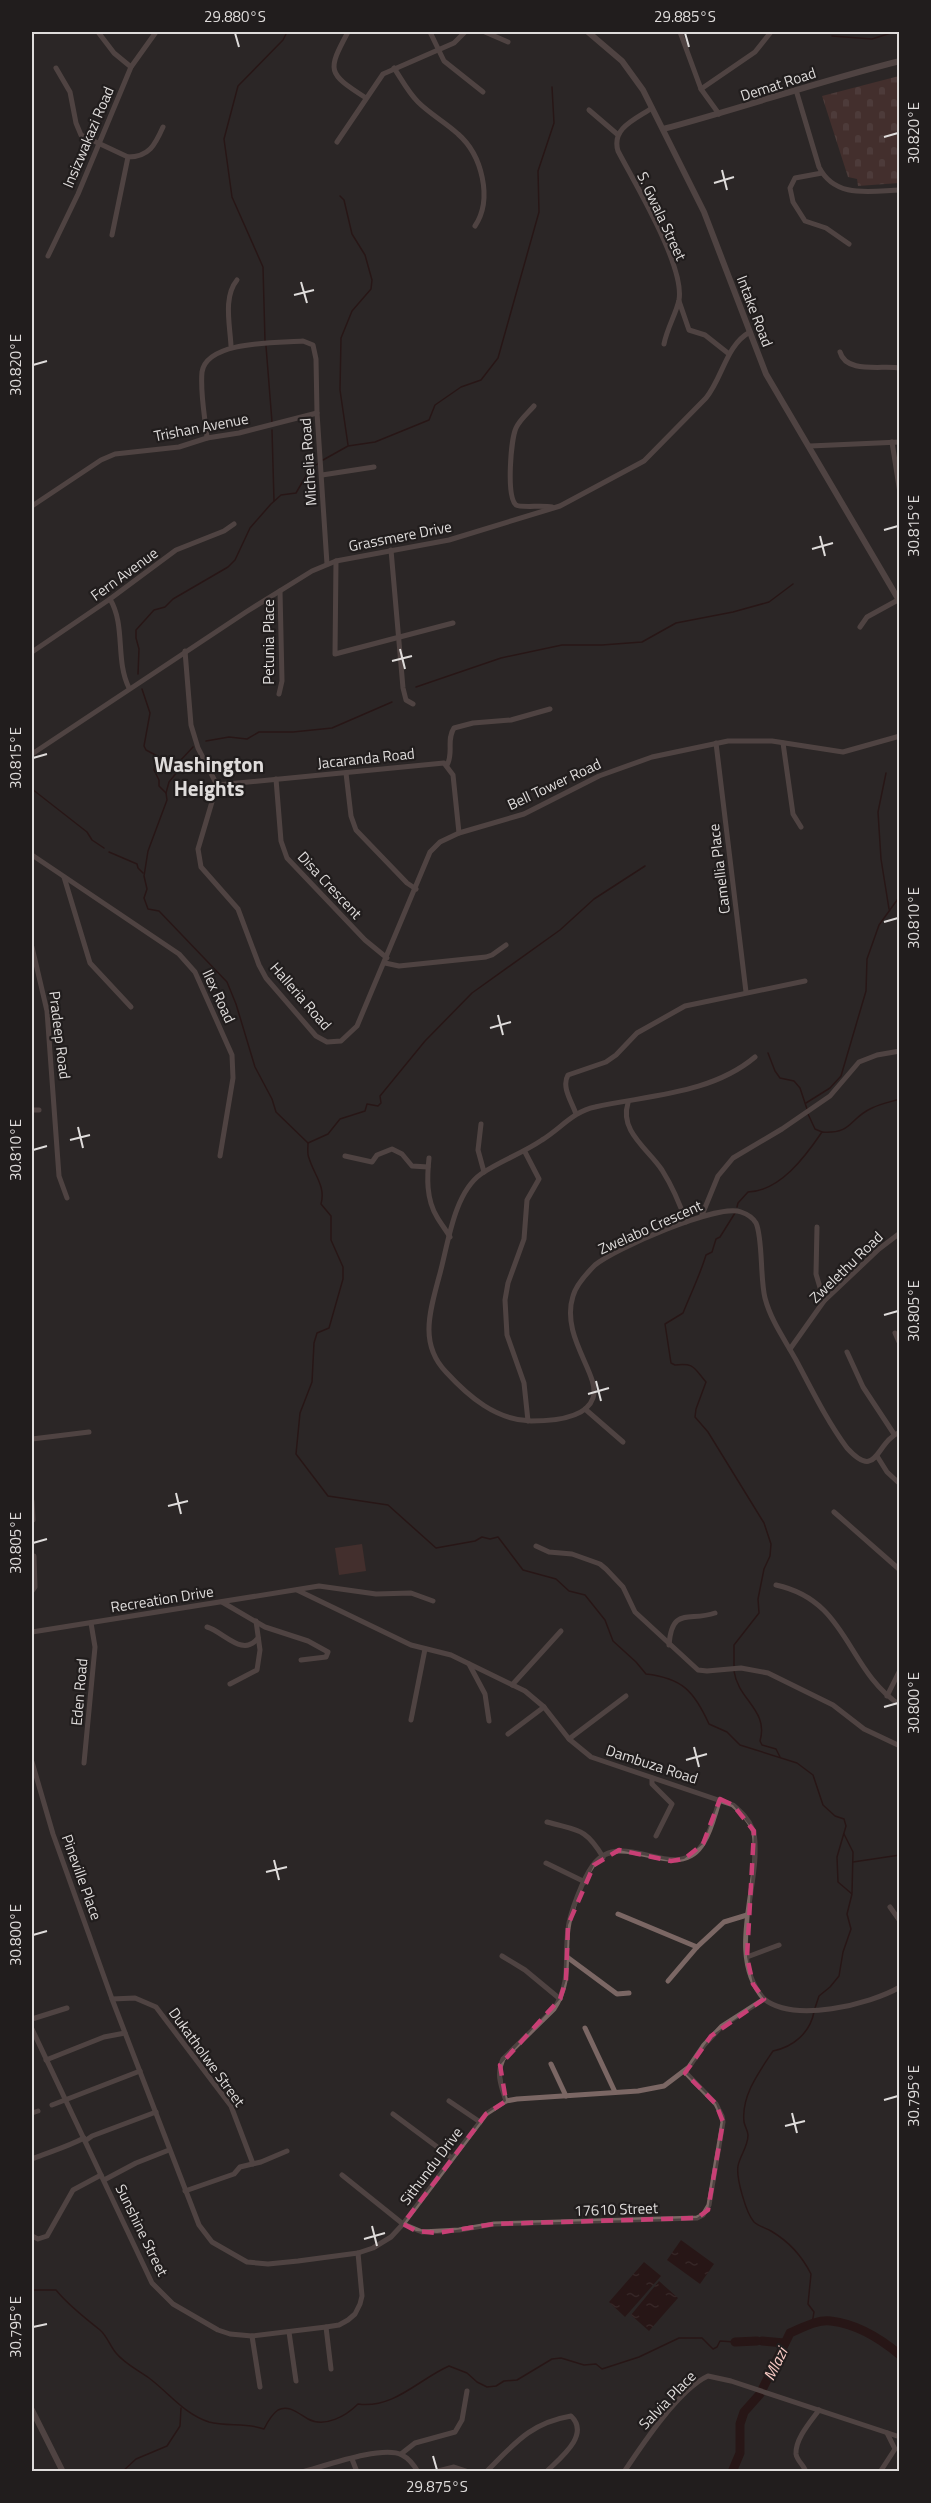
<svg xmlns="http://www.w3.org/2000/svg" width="931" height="2503" font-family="'Titillium Web',sans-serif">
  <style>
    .cemetery { fill: url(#cemetery-stones) }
    .park { fill: #603a35 }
    .water { fill: url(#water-ripples) }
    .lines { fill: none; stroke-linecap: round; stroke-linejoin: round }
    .stream { stroke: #230303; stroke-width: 1.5 }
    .river { stroke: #230303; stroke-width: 9 }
    .minor { stroke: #7b6764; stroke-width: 5 }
    .tertiary { stroke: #7b6764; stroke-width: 6 }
    .marked { fill: none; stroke: #c83f75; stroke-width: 4.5; stroke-dasharray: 12 8; stroke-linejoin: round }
    .ticks { fill: none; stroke: #dfdcdb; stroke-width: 2 }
    .labels { text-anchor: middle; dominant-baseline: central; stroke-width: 4.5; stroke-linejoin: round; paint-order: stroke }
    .street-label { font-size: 15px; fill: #dfdcdb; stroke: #211d1d }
    .water-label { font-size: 16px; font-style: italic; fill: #f9cbc5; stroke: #211d1d }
    .district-label { font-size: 21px; font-weight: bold; fill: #dfdcdb; stroke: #211d1d }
    .neatline { fill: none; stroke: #dfdcdb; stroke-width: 2 }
    .ticks-label { font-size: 15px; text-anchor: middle; fill: #dfdcdb }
  </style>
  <defs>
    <pattern id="cemetery-stones" width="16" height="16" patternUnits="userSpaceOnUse" patternTransform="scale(1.5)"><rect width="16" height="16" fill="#603a35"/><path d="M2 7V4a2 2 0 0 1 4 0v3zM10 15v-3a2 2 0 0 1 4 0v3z" fill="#765652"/></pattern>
    <pattern id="water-ripples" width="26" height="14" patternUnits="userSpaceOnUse" patternTransform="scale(1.5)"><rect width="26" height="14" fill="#230303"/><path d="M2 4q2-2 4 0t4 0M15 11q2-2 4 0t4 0" fill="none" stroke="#422727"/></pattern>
  </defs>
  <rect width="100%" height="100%" fill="#2b2726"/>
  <polygon class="cemetery" points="899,76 899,183 858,186 857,179 848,177 822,96"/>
  <polygon class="park" points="362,1544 366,1571 339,1575 335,1548"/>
  <g class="water">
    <polygon points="681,2240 714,2264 700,2284 667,2260"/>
    <polygon points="644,2262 661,2276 625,2317 609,2302"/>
    <polygon points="659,2281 678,2298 649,2331 631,2315"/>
  </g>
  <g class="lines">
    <g class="stream">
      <polyline points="832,36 872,39 894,32"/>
      <polyline points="340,196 344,200 352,234 365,255 372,280 371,289 352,311 341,338 340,390 348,445"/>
      <polyline points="265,341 263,267 232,197 224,139 238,86 283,40 287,32"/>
      <polyline points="266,346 272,422"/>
      <polyline points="272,430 274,501"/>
      <polyline points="323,460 348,446 375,442 429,420 435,405 461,387 481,380 498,358 539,212 538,171 554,123 552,87"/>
      <polyline points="138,674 139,649 136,638 136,630 154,610 165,607 173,599 228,567 235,560 250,528 271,504 281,495 296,493 310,469 319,463"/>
      <polyline points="416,687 501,658 562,645 602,645 642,642 676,623 733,612 769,602 793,584"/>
      <path d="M142 689 150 713 144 746 146 750 163 759 161 766H155L154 770 159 780V786L166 793 167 800 148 851 144 876 147 889 144 898 148 909 159 911 227 982 236 1004 255 1067 272 1099 276 1112 308 1143C308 1148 307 1154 309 1158 314 1175 326 1186 321 1204L331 1216V1240L343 1267V1279L329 1328 317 1333 314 1343 312 1382 300 1413 296 1454 328 1496 388 1505 436 1548 475 1541 482 1537 490 1539 498 1537 523 1570 556 1579 569 1591 585 1595 605 1620 613 1641 636 1662 646 1674C682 1678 694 1691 709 1724L727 1732 740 1745 797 1763 813 1775 823 1805 835 1816 844 1819 846 1826 837 1857 838 1882 852 1894 847 1914 851 1929 843 1952 839 1976 830 1987 819 1996 815 2008"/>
      <polyline points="206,741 229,737 247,739 259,732 293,732 332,728 392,702"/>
      <polyline points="886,773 878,812 881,859 889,909"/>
      <polyline points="32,789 87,832 92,840 104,848"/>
      <polyline points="166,793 169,782 178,771 179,762 193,747"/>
      <polyline points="109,852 137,864 138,868 143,873"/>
      <polyline points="768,1053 775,1071 780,1078 794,1081 800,1088 807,1109"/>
      <polyline points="806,1103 830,1088 841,1076 866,991 867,959 879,925 900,896"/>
      <polyline points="808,1114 815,1129 822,1132"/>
      <polyline points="308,1143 328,1134 340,1119 365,1111 367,1104 378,1106 381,1103 380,1096 425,1041 472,993 560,930 594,899 645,866"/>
      <path d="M737 1207 738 1203 748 1192C780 1191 805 1157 822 1132 853 1134 848 1119 872 1108 880 1104 890 1102 900 1099"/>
      <path d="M734 1666V1645L759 1613 758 1599 764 1569 770 1556 771 1544 764 1523 708 1432 695 1417 696 1409 706 1382C693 1367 695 1363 675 1365L671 1363 665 1324 683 1313C691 1293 700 1275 706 1255L712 1252 716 1239 720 1237 735 1213"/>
      <path d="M734 1671C738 1700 769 1710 760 1741L762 1745 776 1749 780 1757"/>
      <polyline points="844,1834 853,1852 852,1893"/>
      <polyline points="853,1862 900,1855"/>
      <path d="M32 2290H56C69 2306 84 2317 100 2330 107 2336 110 2346 116 2353 125 2364 138 2370 149 2378 169 2393 184 2414 209 2422 227 2427 246 2422 264 2429 267 2423 272 2414 278 2410 289 2404 299 2414 308 2419 325 2428 346 2416 358 2404 394 2409 419 2379 449 2366L467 2373 477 2382 487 2387 496 2386 504 2381 517 2380 552 2359 561 2358 584 2365 596 2364 602 2369 639 2357 679 2338H702L713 2349 717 2347 720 2341 735 2342"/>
      <path d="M812 2324 814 2312 808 2304 811 2274C802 2256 788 2241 771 2231 766 2228 758 2226 754 2222 746 2213 736 2178 738 2166 740 2155 748 2147 748 2135 748 2131 745 2127 744 2122 741 2096 759 2072 773 2051 793 2047 810 2033 814 2012"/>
      <polyline points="122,2472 136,2459 167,2446 180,2426 181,2408"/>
    </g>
    <g class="river">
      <polyline points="762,2341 784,2343"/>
      <polyline points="735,2342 757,2341"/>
      <path d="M732 2472 740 2453V2424L744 2412 760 2394 790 2333C802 2328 817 2319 831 2321 857 2324 881 2339 900 2355"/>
    </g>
    <g class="minor">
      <polyline points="98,32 114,53 131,67"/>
      <path d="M348 32C327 71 327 73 366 98"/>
      <polyline points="430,32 444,61 483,92"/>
      <polyline points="485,32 508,42"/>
      <polyline points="680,32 701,89 719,114"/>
      <polyline points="56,68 70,92 76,123 81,135 128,157"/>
      <path d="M394 68C402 80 408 92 418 102 430 114 445 122 458 134 482 155 493 199 475 226"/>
      <polyline points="701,89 755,52 771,32"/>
      <path d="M796 90 819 167C835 199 870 191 900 190"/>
      <path d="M652 108C636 119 611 128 618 151 634 182 685 266 679 300 676 314 667 328 664 344"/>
      <polyline points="589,110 617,134"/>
      <polyline points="337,142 383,74 454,43 465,32"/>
      <polyline points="822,173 795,178 790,188 793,202 805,221 826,228 849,244"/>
      <path d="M112 235 128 157C149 157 155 145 163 127"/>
      <polyline points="48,256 78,194 131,67 156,32"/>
      <polyline points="679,301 689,330 705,335 729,354"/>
      <path d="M231 346C230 325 223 297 237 280"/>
      <path d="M840 352C846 374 882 365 900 368"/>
      <path d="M534 406C528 413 520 419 516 428 511 439 506 496 516 505 520 508 543 505 552 507"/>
      <path d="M207 438C205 417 200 393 202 372 207 340 280 343 303 341L313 345 316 359 317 413 327 564"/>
      <polyline points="892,442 900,493"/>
      <polyline points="810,446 900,442"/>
      <polyline points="322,475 374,467"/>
      <polyline points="32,506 101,460 115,454 179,447 207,438 239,433 317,413"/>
      <polyline points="391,550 403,688 406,700 413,704"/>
      <polyline points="336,561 335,654 453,623"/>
      <path d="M110 599C126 626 115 660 129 688"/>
      <polyline points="860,627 867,617 898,600"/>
      <polyline points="185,651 191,725 198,748 217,785 198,849 201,867 238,909 259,965 266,978 316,1036 327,1042 341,1041 357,1026 430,852 440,842 459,833 524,814 599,776 652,757 728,741 772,741 843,752 900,736"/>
      <polyline points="32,652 110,599 176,550 224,531 234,524"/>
      <polyline points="279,694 282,681 280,591"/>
      <polyline points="716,743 746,992"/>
      <polyline points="783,743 793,814 801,827"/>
      <path d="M32 754 246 612 312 571 336 561 449 540 560 506 644 461 706 398C723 377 726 345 750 332"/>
      <path d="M447 765C454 753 446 740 454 728L473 723 511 720 550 709"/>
      <polyline points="346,773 351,816 356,830 407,883 416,889"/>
      <polyline points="276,779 281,841 287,858 365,940 387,958"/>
      <polyline points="217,785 444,763 453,775 459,833"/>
      <polyline points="32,855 179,954 195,972 232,1055 233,1078 220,1156"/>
      <polyline points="64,877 90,963 131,1007"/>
      <polyline points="32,947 47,1011 59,1176 67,1198"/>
      <polyline points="385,963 399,966 486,957 492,955 506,945"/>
      <path d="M755 1057C711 1094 649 1095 595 1107 574 1111 560 1129 542 1140 523 1153 500 1161 481 1174 453 1194 448 1246 439 1277 430 1311 419 1344 446 1372 469 1397 496 1420 531 1421 549 1421 586 1419 593 1398 601 1375 560 1337 573 1296 576 1285 587 1273 595 1265 614 1249 718 1203 741 1212 747 1214 753 1218 756 1223 763 1238 760 1279 765 1298 771 1321 785 1340 796 1360 812 1390 827 1421 847 1448 878 1482 875 1442 900 1432"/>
      <path d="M628 1103C619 1131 648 1149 662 1170 672 1186 680 1204 686 1222"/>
      <polyline points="32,1110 39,1110"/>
      <path d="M576 1114C572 1102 561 1087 568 1075L606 1062 616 1055 637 1033 685 1006 805 981"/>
      <polyline points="481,1124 478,1150 484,1172"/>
      <polyline points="525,1152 539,1179 527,1200 524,1239 508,1283 505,1300 507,1335 524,1383 528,1421"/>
      <polyline points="345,1156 372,1162 377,1155 392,1149 402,1154 412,1166 428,1167"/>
      <path d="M429 1158C427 1177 426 1199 437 1217 441 1224 446 1230 450 1237"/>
      <polyline points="702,1215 718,1176 733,1158 782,1129 830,1096 859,1062 877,1055 900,1051"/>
      <polyline points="817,1227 816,1274 824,1301"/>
      <polyline points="895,1333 900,1344"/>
      <polyline points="790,1349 824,1301 879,1249 900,1233"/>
      <polyline points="847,1352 863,1387 894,1434"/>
      <polyline points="585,1409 623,1442"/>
      <polyline points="32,1439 89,1432"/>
      <polyline points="877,1456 887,1472 900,1484"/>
      <polyline points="32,1501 33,1520"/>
      <polyline points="834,1512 900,1570"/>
      <polyline points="536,1546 549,1552 572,1554 600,1564 606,1569 623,1587 635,1612 698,1670 707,1671 741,1668 768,1673 833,1705 864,1729 900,1746"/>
      <path d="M776 1585C849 1601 845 1668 900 1705"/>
      <path d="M297 1590 411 1645 451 1655 525 1691 544 1707 569 1739 591 1757 733 1805C741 1812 749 1819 753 1830 756 1838 755 1848 755 1857 753 1902 730 1960 764 1999"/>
      <polyline points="32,1591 35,1587 34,1556"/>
      <polyline points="222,1602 265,1627 308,1641 328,1652 326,1657 301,1660"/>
      <path d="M207 1627C224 1632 243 1658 258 1638"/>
      <polyline points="32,1632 319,1586 376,1594 411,1593 433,1601"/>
      <path d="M669 1645C672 1606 689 1622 715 1613"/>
      <polyline points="469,1664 485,1694 489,1721"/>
      <polyline points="230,1684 257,1670 260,1650 256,1621"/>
      <polyline points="512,1685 561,1631"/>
      <polyline points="887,1696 900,1670"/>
      <polyline points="411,1720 425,1649"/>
      <polyline points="508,1734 544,1707"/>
      <polyline points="569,1739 626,1696"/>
      <path d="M32 1762 53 1834 112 1999 199 2225 212 2242 247 2262 268 2264 298 2261 358 2253 373 2248 391 2237 403 2224 486 2114 506 2101 517 2099 638 2091 664 2086 689 2067 704 2045 722 2026 764 1999C794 2023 869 2005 900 1987"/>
      <polyline points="84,1763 95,1647 91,1623"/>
      <polyline points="652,1778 652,1784 672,1804 656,1836"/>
      <path d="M547 1822C578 1831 585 1827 603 1857"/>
      <polyline points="546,1863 585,1882"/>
      <polyline points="890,1907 900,1921"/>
      <polyline points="618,1914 697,1947"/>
      <polyline points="502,1956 525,1970 560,1999"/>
      <polyline points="567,1957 617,1994 629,1993"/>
      <polyline points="747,1957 779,1945"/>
      <polyline points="668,1981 697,1947 724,1922 747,1915"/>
      <polyline points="112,1999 135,1998 156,2007 231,2106 253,2164"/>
      <polyline points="32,2019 67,2008"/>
      <polyline points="585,2028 615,2092"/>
      <polyline points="32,2029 152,2283 173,2304 218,2330 230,2334 252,2336 326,2327 339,2325 348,2320 355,2314 360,2304 362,2296 358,2253"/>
      <polyline points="46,2060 104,2037 125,2033"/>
      <polyline points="551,2064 566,2096"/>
      <polyline points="449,2101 480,2122"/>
      <path d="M506 2101C501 2086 496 2074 503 2059L554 2009C572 1981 564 1959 568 1929 570 1912 583 1879 593 1865 623 1825 678 1888 704 1842 712 1829 715 1813 720 1799"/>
      <polyline points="52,2105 140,2071"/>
      <polyline points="32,2113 38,2111"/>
      <polyline points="393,2114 452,2158"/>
      <polyline points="85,2141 92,2136 156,2112"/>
      <path d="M32 2159C49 2152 67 2147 84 2138"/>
      <polyline points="342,2175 403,2224 422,2232 459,2230 494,2224 697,2218 703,2215 709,2205 723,2122 722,2116 716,2104 685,2072"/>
      <polyline points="104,2180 136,2163 169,2150"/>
      <polyline points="185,2191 234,2174 240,2167 261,2162 287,2151"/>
      <polyline points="32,2236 38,2239 47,2236 73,2190 101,2175"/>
      <polyline points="326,2327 331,2369"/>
      <polyline points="289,2332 296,2381"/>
      <polyline points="252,2336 260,2387"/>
      <polyline points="401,2454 415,2443 455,2432 462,2420 467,2391"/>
      <polyline points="352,2459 357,2472"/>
      <path d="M302 2472C325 2466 382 2445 402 2455 410 2459 414 2465 418 2472"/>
      <polyline points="434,2472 454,2467 469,2472"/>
      <path d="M486 2472C514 2444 530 2423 571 2416 591 2435 559 2459 546 2472"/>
      <path d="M624 2472C642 2445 679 2389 708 2376L731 2381 900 2437"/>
      <path d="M806 2472C804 2465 797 2461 796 2454 795 2439 811 2421 819 2410"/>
      <polyline points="880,2472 895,2449 887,2433"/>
    </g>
    <g class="tertiary">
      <polyline points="588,32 622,61 643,90 704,212 766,374 900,602"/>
      <path d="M663 129C742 108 820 81 900 61"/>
      <polyline points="32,2410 63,2472"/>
    </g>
  </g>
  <path d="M0 0H931V2503H0ZM720 1799 733 1805 754 1831 747 1957 753 1984 764 1999 711 2036 685 2073 716 2104 723 2122 708 2210 697 2218 494 2224 437 2233 416 2231 403 2224 486 2114 506 2101 500 2065 560 1999 566 1980 568 1925 594 1865 619 1850 671 1861 684 1859 703 1844Z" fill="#2b2726" fill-opacity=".55" fill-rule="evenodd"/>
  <path class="marked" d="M720 1799 733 1805 754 1831 747 1957 753 1984 764 1999 711 2036 685 2073 716 2104 723 2122 708 2210 697 2218 494 2224 437 2233 416 2231 403 2224 486 2114 506 2101 500 2065 560 1999 566 1980 568 1925 594 1865 619 1850 671 1861 684 1859 703 1844Z"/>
  <path class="ticks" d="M235 33 239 47M685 33 689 47M884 137 898 133M722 170 727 190M714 183 734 177M301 282 307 303M294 295 314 290M33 365 47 361M884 530 898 526M820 536 825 556M812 549 833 543M400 649 405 669M392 661 412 656M33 758 47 754M884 922 898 918M498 1015 503 1035M490 1028 511 1022M78 1127 83 1148M70 1140 90 1135M33 1150 47 1146M884 1315 898 1311M596 1381 601 1401M588 1394 609 1388M176 1493 181 1514M168 1506 188 1501M33 1543 47 1539M884 1707 898 1703M694 1747 699 1767M686 1760 707 1754M274 1860 279 1880M266 1872 287 1867M33 1935 47 1931M884 2100 898 2096M792 2113 797 2133M785 2126 805 2121M372 2226 377 2246M364 2239 385 2233M33 2327 47 2324M433 2456 437 2470"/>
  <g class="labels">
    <g class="street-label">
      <text transform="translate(778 84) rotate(-18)">Demat Road</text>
      <text transform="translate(88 137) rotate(-67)">Insizwakazi Road</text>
      <text transform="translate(662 216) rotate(65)">S. Gwala Street</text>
      <text transform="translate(755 311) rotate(69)">Intake Road</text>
      <text transform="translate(201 427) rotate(-11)">Trishan Avenue</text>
      <text transform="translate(308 462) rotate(-94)">Michelia Road</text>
      <text transform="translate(400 536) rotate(-11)">Grassmere Drive</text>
      <text transform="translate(124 574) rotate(-36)">Fern Avenue</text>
      <text transform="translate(268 642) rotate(-90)">Petunia Place</text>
      <text transform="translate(366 758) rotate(-6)">Jacaranda Road</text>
      <text transform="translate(554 784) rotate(-25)">Bell Tower Road</text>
      <text transform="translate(719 869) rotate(-97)">Camellia Place</text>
      <text transform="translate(330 885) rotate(47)">Disa Crescent</text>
      <text transform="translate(219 996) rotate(65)">Ilex Road</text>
      <text transform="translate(301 996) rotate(49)">Halleria Road</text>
      <text transform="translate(60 1035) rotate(83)">Pradeep Road</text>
      <text transform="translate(650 1227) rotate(-24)">Zwelabo Crescent</text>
      <text transform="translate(846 1267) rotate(-44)">Zwelethu Road</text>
      <text transform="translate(162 1599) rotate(-9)">Recreation Drive</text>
      <text transform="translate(79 1692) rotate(-85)">Eden Road</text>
      <text transform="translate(652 1764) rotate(18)">Dambuza Road</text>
      <text transform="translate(82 1877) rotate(70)">Pineville Place</text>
      <text transform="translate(207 2057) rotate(54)">Dukatholwe Street</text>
      <text transform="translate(431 2166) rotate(-53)">Sithundu Drive</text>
      <text transform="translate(616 2209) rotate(-2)">17610 Street</text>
      <text transform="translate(142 2230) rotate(64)">Sunshine Street</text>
      <text transform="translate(667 2400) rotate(-46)">Salvia Place</text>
    </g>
    <g class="water-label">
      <text transform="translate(775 2364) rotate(-64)">Mlazi</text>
    </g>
    <g class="district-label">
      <text x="209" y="764">Washington<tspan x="209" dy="24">Heights</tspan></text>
    </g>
  </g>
  <rect width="931" height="2503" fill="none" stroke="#211d1d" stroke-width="66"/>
  <rect x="33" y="33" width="865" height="2437" class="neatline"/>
  <g class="ticks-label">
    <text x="235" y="22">29.880°S</text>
    <text x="685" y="22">29.885°S</text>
    <text transform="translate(914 133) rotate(-90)" y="5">30.820°E</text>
    <text transform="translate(16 365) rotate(-90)" y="5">30.820°E</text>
    <text transform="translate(914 526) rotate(-90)" y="5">30.815°E</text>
    <text transform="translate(16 758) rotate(-90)" y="5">30.815°E</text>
    <text transform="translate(914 918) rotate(-90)" y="5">30.810°E</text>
    <text transform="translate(16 1150) rotate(-90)" y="5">30.810°E</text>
    <text transform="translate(914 1311) rotate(-90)" y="5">30.805°E</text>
    <text transform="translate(16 1543) rotate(-90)" y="5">30.805°E</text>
    <text transform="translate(914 1703) rotate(-90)" y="5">30.800°E</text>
    <text transform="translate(16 1935) rotate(-90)" y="5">30.800°E</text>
    <text transform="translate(914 2096) rotate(-90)" y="5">30.795°E</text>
    <text transform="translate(16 2327) rotate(-90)" y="5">30.795°E</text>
    <text x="437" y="2492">29.875°S</text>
  </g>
</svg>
